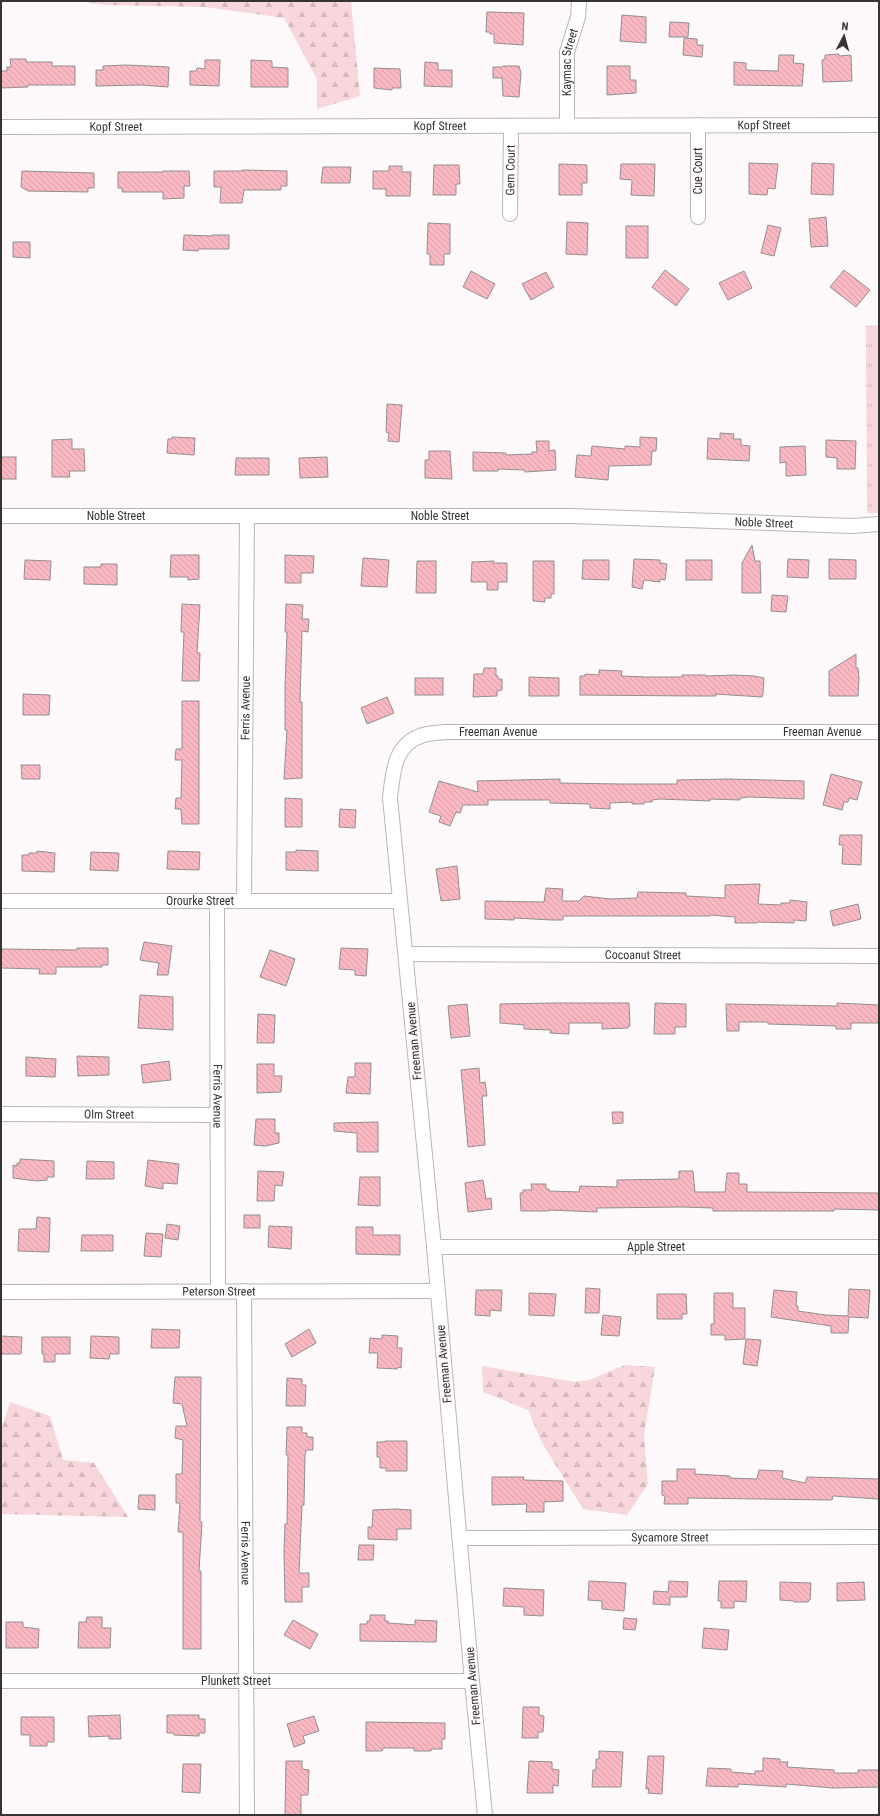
<svg xmlns="http://www.w3.org/2000/svg" width="880" height="1816" font-family="'Roboto Condensed',sans-serif">
  <style>
    .forest { fill: url(#forest-firs) }
    .park { fill: url(#park-tufts) }
    .building { fill: url(#building-back-hatch); stroke: #938e8f }
    .lines { fill: none; stroke-linecap: round; stroke-linejoin: round }
    .street-casing { stroke: #bbb6b6; stroke-width: 16 }
    .street { stroke: #fff; stroke-width: 14 }
    .labels { text-anchor: middle; dominant-baseline: central; stroke-width: 3.5; stroke-linejoin: round; paint-order: stroke }
    .street-label { font-size: 12px; fill: #353333; stroke: #fdf8f9 }
  </style>
  <defs>
    <pattern id="forest-firs" width="22" height="20" patternUnits="userSpaceOnUse"><rect width="22" height="20" fill="#f8d7dc"/><path d="M5 1l3.5 6h-7zM16 11l3.5 6h-7z" fill="#d5b9bd"/></pattern>
    <pattern id="park-tufts" width="24" height="20" patternUnits="userSpaceOnUse"><rect width="24" height="20" fill="#f8d7dc"/><path d="M3 7l-1-3M5 7V3M7 7l1-3M15 17l-1-3M17 17v-4M19 17l1-3" fill="none" stroke="#d5b9bd"/></pattern>
    <pattern id="building-back-hatch" width="6" height="6" patternUnits="userSpaceOnUse"><rect width="6" height="6" fill="#f9b8c2"/><path d="M-1 5l2 2M0 0l6 6M5-1l2 2" fill="none" stroke="#d69fa7"/></pattern>
  </defs>
  <rect width="100%" height="100%" fill="#fdf8f9"/>
  <g class="forest">
    <polygon points="77,1 351,1 360,96 317,109 317,79 284,18 205,7 106,5"/>
    <polygon points="625,1365 655,1367 644,1435 648,1484 627,1515 583,1509 542,1443 528,1410 483,1392 482,1366 575,1382 589,1380"/>
    <polygon points="10,1402 50,1416 63,1460 94,1463 128,1517 1,1514 1,1431"/>
  </g>
  <polygon class="park" points="879,325 879,513 867,513 866,326"/>
  <g class="building">
    <polygon points="487,12 524,13 523,45 494,43 494,34 490,34 490,32 486,32"/>
    <polygon points="622,15 646,17 646,43 620,41"/>
    <polygon points="670,22 689,23 688,37 669,37"/>
    <polygon points="684,38 697,39 697,45 703,45 702,57 683,55"/>
    <polygon points="839,54 839,56 851,55 852,81 823,82 822,60 825,59 825,55"/>
    <polygon points="779,55 794,55 793,63 804,64 802,86 734,85 734,62 746,63 746,70 778,71"/>
    <polygon points="10,59 26,59 26,62 52,62 52,66 75,66 75,85 28,85 28,87 1,88 1,71 7,71 7,67 11,67"/>
    <polygon points="205,60 220,60 219,86 190,85 190,71 196,71 197,68 205,69"/>
    <polygon points="251,60 272,61 272,67 288,68 288,87 251,87"/>
    <polygon points="425,62 438,63 438,70 452,70 452,87 424,86"/>
    <polygon points="126,65 169,67 168,87 141,85 96,86 96,70 103,70 103,66"/>
    <polygon points="503,66 519,66 521,73 519,97 503,96 502,78 493,78 493,67 502,67"/>
    <polygon points="607,66 630,66 630,80 636,80 636,93 607,95"/>
    <polygon points="374,68 400,69 401,88 392,88 392,90 374,88"/>
    <polygon points="749,163 778,164 775,189 768,188 767,195 749,194"/>
    <polygon points="812,163 834,164 833,195 811,194"/>
    <polygon points="559,164 587,165 587,183 582,183 582,195 559,195"/>
    <polygon points="621,164 655,164 654,196 631,195 632,180 620,179"/>
    <polygon points="434,165 459,165 460,184 456,184 456,195 433,195"/>
    <polygon points="389,166 402,166 402,172 411,172 410,196 386,196 386,189 373,189 373,171 389,171"/>
    <polygon points="323,167 351,167 350,183 321,183"/>
    <polygon points="242,170 287,171 287,186 281,186 281,190 244,190 242,203 220,203 221,187 214,187 214,171 242,171"/>
    <polygon points="22,171 94,173 94,188 88,188 88,192 28,191 21,187"/>
    <polygon points="163,171 189,171 190,186 184,186 184,198 163,199 163,192 122,192 122,188 118,188 118,172 163,172"/>
    <polygon points="826,217 828,246 811,247 809,219"/>
    <polygon points="567,222 588,223 587,255 566,254"/>
    <polygon points="428,223 450,224 450,254 444,254 444,265 430,265 430,254 427,254"/>
    <polygon points="768,225 781,228 774,256 761,253"/>
    <rect x="626" y="226" width="22" height="32"/>
    <polygon points="184,235 212,236 212,235 229,235 229,249 198,249 198,251 183,250"/>
    <polygon points="13,242 30,242 30,258 13,257"/>
    <polygon points="665,270 689,289 676,306 652,287"/>
    <polygon points="844,270 870,290 856,307 830,287"/>
    <polygon points="471,271 495,284 487,299 463,287"/>
    <polygon points="744,271 752,288 728,300 719,283"/>
    <polygon points="546,272 554,287 531,300 522,284"/>
    <polygon points="387,404 402,405 399,442 388,441 389,433 386,432"/>
    <polygon points="720,433 734,434 733,439 741,439 741,445 750,446 749,461 707,459 708,438 720,439"/>
    <polygon points="172,437 195,438 194,455 167,453 168,439 172,439"/>
    <polygon points="640,437 657,438 656,451 652,451 651,465 609,466 608,480 575,477 577,455 591,456 592,446 625,449 625,446 640,447"/>
    <polygon points="72,439 72,449 84,449 85,471 69,471 70,477 52,477 52,440"/>
    <polygon points="826,440 856,441 855,469 837,469 837,458 826,457"/>
    <polygon points="536,441 549,441 549,451 555,450 556,470 525,472 525,470 498,469 498,471 473,471 473,452 506,453 506,455 532,454 532,452 537,452"/>
    <polygon points="805,446 806,475 786,476 786,462 780,463 780,447"/>
    <polygon points="429,451 450,451 452,479 425,478 425,460 429,460"/>
    <rect x="1" y="457" width="15" height="22"/>
    <polygon points="327,457 328,477 300,478 299,458"/>
    <polygon points="236,458 269,458 269,475 235,475"/>
    <polygon points="752,545 755,561 760,561 761,593 742,593 742,563"/>
    <polygon points="171,555 199,555 199,579 188,580 188,577 170,577"/>
    <polygon points="285,555 314,556 313,573 301,573 301,583 285,583"/>
    <polygon points="363,558 389,560 387,587 361,586"/>
    <polygon points="634,559 660,560 660,563 667,564 665,580 660,579 660,582 644,580 642,589 632,587"/>
    <polygon points="788,559 809,560 808,578 787,577"/>
    <polygon points="829,559 856,560 856,579 829,579"/>
    <polygon points="25,560 51,561 50,580 24,579"/>
    <polygon points="583,560 609,560 609,580 582,579"/>
    <rect x="686" y="560" width="26" height="20"/>
    <polygon points="417,561 436,561 436,593 416,593"/>
    <polygon points="494,561 493,563 507,563 507,582 498,582 498,590 487,590 487,582 471,582 472,562"/>
    <polygon points="533,561 554,561 554,594 551,594 551,598 545,598 545,602 533,601"/>
    <polygon points="101,564 117,564 117,585 84,584 84,567 101,567"/>
    <polygon points="772,595 788,596 786,612 771,611"/>
    <polygon points="182,604 200,605 197,653 200,653 199,681 182,681 184,632 181,632"/>
    <polygon points="286,604 303,605 302,619 309,619 308,632 302,631 300,702 302,702 302,778 286,779 284,779 287,730 285,730 285,688 287,632 285,632"/>
    <polygon points="856,654 856,668 858,668 859,678 858,696 829,696 829,671"/>
    <polygon points="484,668 496,668 496,676 498,676 498,679 502,679 502,690 497,691 497,696 473,697 474,674 483,674"/>
    <polygon points="599,670 622,671 621,676 646,677 682,677 682,675 706,675 706,676 734,675 754,676 764,678 763,694 762,697 715,694 716,696 696,696 580,695 580,676 585,676 585,674 599,675"/>
    <polygon points="529,677 559,678 559,696 529,696"/>
    <rect x="415" y="678" width="28" height="17"/>
    <polygon points="23,694 50,695 49,715 23,715"/>
    <polygon points="387,697 394,713 367,724 361,708"/>
    <polygon points="182,701 199,701 199,824 182,824 181,809 175,809 176,798 181,798 182,760 175,760 176,749 182,749"/>
    <polygon points="21,765 40,765 40,779 22,779"/>
    <polygon points="831,774 862,782 857,800 849,798 848,802 844,802 842,810 823,805"/>
    <polygon points="560,779 560,783 621,784 677,784 677,780 728,779 804,781 804,799 749,797 740,798 740,800 710,799 710,801 660,799 652,800 652,802 644,802 644,804 632,804 632,802 610,803 610,809 590,808 590,804 550,803 550,800 488,800 488,805 463,805 460,813 456,812 450,826 439,822 441,816 429,812 439,781 478,792 477,781"/>
    <polygon points="285,798 302,799 302,827 285,827"/>
    <polygon points="340,809 356,810 355,828 339,827"/>
    <polygon points="840,835 862,835 861,865 842,864 843,845 839,845"/>
    <polygon points="296,850 318,851 318,871 286,870 286,852 296,852"/>
    <polygon points="37,851 55,853 54,872 22,871 22,855 29,855 29,853 37,853"/>
    <polygon points="168,851 200,852 199,870 167,869"/>
    <polygon points="91,852 119,853 118,871 90,870"/>
    <polygon points="457,866 460,899 441,901 436,869"/>
    <polygon points="760,884 758,904 781,905 781,903 790,903 790,900 807,902 806,921 794,920 794,923 757,922 757,923 735,923 735,917 710,915 710,916 563,916 563,920 552,920 514,918 514,920 485,919 485,901 544,902 546,888 563,889 562,901 579,901 584,896 610,899 637,898 638,892 686,893 686,896 725,898 725,885"/>
    <polygon points="858,904 861,919 833,926 830,911"/>
    <polygon points="144,942 172,946 168,975 157,975 159,963 140,960"/>
    <polygon points="77,948 108,948 108,965 102,965 102,967 56,967 56,974 39,974 40,969 1,968 1,949 77,950"/>
    <polygon points="341,948 368,949 366,976 355,975 355,970 339,969"/>
    <polygon points="270,950 295,959 286,986 260,977"/>
    <polygon points="140,995 173,997 173,1030 138,1028"/>
    <polygon points="552,1003 629,1003 630,1026 628,1026 628,1028 602,1029 602,1023 569,1023 569,1034 550,1033 551,1030 524,1029 524,1025 500,1023 500,1004"/>
    <polygon points="655,1003 686,1004 686,1027 675,1027 675,1034 654,1034"/>
    <polygon points="837,1003 879,1005 879,1023 851,1023 851,1029 836,1029 836,1026 768,1024 768,1022 739,1022 739,1031 727,1031 726,1004 837,1006"/>
    <polygon points="467,1004 470,1036 451,1038 448,1006"/>
    <polygon points="258,1014 275,1015 274,1043 257,1043"/>
    <polygon points="77,1056 109,1057 109,1075 78,1076"/>
    <polygon points="26,1057 56,1059 55,1077 26,1076"/>
    <polygon points="169,1061 171,1080 143,1083 141,1065"/>
    <polygon points="355,1063 371,1063 370,1094 346,1093 348,1077 355,1077"/>
    <polygon points="257,1064 274,1064 274,1076 282,1076 281,1092 257,1093"/>
    <polygon points="479,1068 480,1083 485,1082 487,1096 482,1096 485,1145 468,1147 461,1070"/>
    <polygon points="612,1112 623,1112 623,1123 613,1124"/>
    <polygon points="256,1119 275,1119 275,1133 279,1133 279,1143 265,1146 254,1145"/>
    <polygon points="378,1122 378,1152 357,1152 357,1133 334,1131 334,1123"/>
    <polygon points="20,1159 54,1161 54,1177 47,1177 47,1180 37,1181 13,1178 13,1165 17,1166 17,1163 20,1163"/>
    <polygon points="148,1160 179,1164 177,1184 163,1183 163,1189 145,1186"/>
    <polygon points="87,1161 114,1162 114,1179 86,1179"/>
    <polygon points="258,1171 284,1172 282,1186 275,1185 274,1201 257,1201"/>
    <polygon points="679,1171 693,1171 695,1192 725,1192 727,1173 739,1173 739,1184 747,1184 747,1192 879,1193 879,1210 834,1209 834,1211 713,1211 713,1208 682,1207 597,1208 597,1212 549,1210 549,1211 521,1211 520,1193 523,1193 523,1190 532,1190 531,1184 546,1184 546,1189 549,1189 549,1191 579,1192 580,1186 617,1187 617,1180 679,1179"/>
    <polygon points="360,1177 380,1177 380,1206 358,1205"/>
    <polygon points="483,1180 486,1199 491,1198 492,1209 468,1212 465,1183"/>
    <rect x="244" y="1215" width="16" height="13"/>
    <polygon points="37,1217 50,1218 49,1252 18,1251 19,1229 36,1229"/>
    <polygon points="167,1224 180,1226 178,1240 165,1238"/>
    <polygon points="269,1226 292,1227 291,1249 268,1247"/>
    <polygon points="356,1227 373,1227 373,1235 400,1235 400,1255 356,1254"/>
    <polygon points="146,1233 163,1234 161,1257 144,1256"/>
    <polygon points="82,1235 113,1235 113,1251 81,1251"/>
    <polygon points="586,1288 600,1289 599,1313 585,1313"/>
    <polygon points="849,1289 870,1290 868,1318 849,1317 848,1333 831,1333 831,1326 771,1317 774,1290 797,1292 796,1305 798,1306 798,1311 826,1315 848,1316"/>
    <polygon points="476,1290 502,1290 501,1311 490,1310 490,1316 475,1315"/>
    <polygon points="529,1293 556,1294 554,1316 529,1315"/>
    <polygon points="714,1293 733,1293 733,1308 745,1308 745,1339 725,1340 725,1335 711,1335 711,1324 714,1324"/>
    <polygon points="657,1294 686,1294 687,1314 682,1314 682,1319 657,1319"/>
    <polygon points="603,1315 621,1317 619,1336 601,1335"/>
    <polygon points="152,1329 180,1330 179,1348 151,1348"/>
    <polygon points="309,1329 316,1343 292,1357 285,1344"/>
    <polygon points="382,1335 398,1336 397,1348 402,1348 401,1368 398,1367 397,1369 377,1368 378,1353 369,1353 370,1338 382,1339"/>
    <polygon points="1,1336 22,1337 21,1354 1,1354"/>
    <polygon points="91,1336 119,1337 119,1354 110,1354 109,1359 90,1358"/>
    <polygon points="42,1337 70,1337 70,1354 55,1354 55,1362 44,1362 44,1354 42,1354"/>
    <polygon points="746,1339 761,1340 757,1366 743,1364"/>
    <polygon points="175,1377 201,1377 200,1522 202,1522 199,1571 201,1571 201,1649 183,1649 183,1532 178,1532 180,1503 176,1503 176,1474 182,1474 183,1440 175,1438 176,1426 187,1426 182,1404 173,1403"/>
    <polygon points="287,1378 302,1379 302,1385 306,1385 305,1406 286,1406"/>
    <polygon points="287,1427 302,1427 302,1433 307,1433 307,1437 313,1437 313,1450 306,1450 305,1455 304,1505 302,1505 299,1573 309,1573 309,1587 302,1587 302,1602 285,1602 284,1553 285,1524 287,1524 288,1455 286,1455"/>
    <polygon points="385,1441 407,1441 407,1471 386,1471 386,1468 380,1468 380,1457 377,1457 377,1442 385,1442"/>
    <polygon points="677,1469 695,1469 695,1474 730,1476 730,1478 757,1479 759,1470 783,1471 782,1478 805,1483 807,1477 879,1479 879,1499 833,1496 832,1500 688,1498 688,1504 664,1504 665,1496 662,1495 662,1481 677,1481"/>
    <polygon points="492,1477 524,1477 523,1480 563,1481 563,1501 544,1502 544,1512 526,1512 527,1504 492,1505"/>
    <polygon points="139,1495 155,1495 155,1510 138,1509"/>
    <polygon points="396,1509 411,1510 411,1529 397,1529 397,1540 368,1539 368,1527 372,1527 373,1510"/>
    <polygon points="359,1545 374,1545 373,1560 358,1560"/>
    <polygon points="589,1581 626,1583 624,1611 602,1609 602,1601 588,1600"/>
    <polygon points="669,1581 688,1582 687,1597 670,1597 670,1605 653,1604 654,1591 668,1592"/>
    <polygon points="719,1581 747,1581 746,1602 734,1601 734,1608 721,1608 721,1601 718,1601"/>
    <polygon points="780,1582 811,1583 810,1600 809,1600 808,1602 794,1602 794,1601 780,1600"/>
    <polygon points="864,1582 865,1600 837,1601 837,1583"/>
    <polygon points="504,1588 544,1590 543,1616 524,1615 524,1607 503,1606"/>
    <polygon points="370,1615 385,1615 385,1621 388,1621 388,1623 415,1625 415,1620 437,1621 436,1642 360,1641 360,1624 367,1624 367,1621 370,1621"/>
    <polygon points="87,1617 102,1617 102,1628 111,1628 110,1648 78,1648 79,1622 86,1622"/>
    <polygon points="624,1618 637,1619 635,1630 623,1629"/>
    <polygon points="293,1620 318,1634 310,1649 284,1635"/>
    <polygon points="6,1622 23,1622 23,1627 39,1629 38,1648 6,1648"/>
    <polygon points="704,1628 729,1630 727,1650 702,1648"/>
    <polygon points="523,1707 539,1707 539,1715 544,1716 543,1732 538,1732 538,1738 522,1738"/>
    <polygon points="120,1715 121,1739 109,1739 109,1736 89,1737 88,1716"/>
    <polygon points="167,1715 199,1715 199,1719 205,1719 205,1733 199,1733 199,1736 174,1735 174,1733 167,1733"/>
    <polygon points="314,1716 319,1731 303,1736 305,1743 294,1747 287,1724"/>
    <polygon points="21,1717 54,1717 54,1742 47,1742 47,1746 30,1746 30,1735 21,1735"/>
    <polygon points="366,1722 445,1723 445,1739 442,1739 442,1749 431,1749 431,1751 414,1751 414,1748 383,1748 382,1751 366,1751"/>
    <polygon points="599,1751 623,1752 621,1787 592,1787 593,1770 596,1770 596,1759 599,1759"/>
    <polygon points="648,1756 664,1756 662,1794 648,1793 649,1789 646,1789"/>
    <polygon points="763,1758 780,1759 780,1762 788,1762 787,1767 834,1770 834,1773 858,1773 858,1770 879,1770 879,1787 833,1788 786,1784 786,1787 738,1784 738,1787 706,1786 708,1768 731,1769 731,1772 755,1774 755,1771 763,1771"/>
    <polygon points="286,1761 302,1761 302,1769 309,1770 308,1795 301,1795 301,1815 285,1815"/>
    <polygon points="529,1761 552,1762 552,1769 559,1770 558,1786 553,1785 553,1793 527,1793"/>
    <polygon points="183,1764 201,1764 200,1793 182,1792"/>
  </g>
  <g class="lines">
    <g class="street-casing">
      <g id="street">
        <path id="s1" d="M567 125V52L578 17 579 1"/>
        <polyline points="698,125 698,217"/>
        <path id="s2" d="M1 127 879 125"/>
        <path id="s3" d="M510 214 511 127"/>
        <path id="s4" d="M1 516H571L852 526 879 524"/>
        <path id="s5" d="M1 901H399"/>
        <path id="s6" d="M244 901 247 516"/>
        <path id="s7" d="M217 902 218 1291"/>
        <path id="s8" d="M406 954 879 956"/>
        <path id="s9" d="M1 1114 217 1115"/>
        <path id="s10" d="M434 1247H879"/>
        <path id="s11" d="M244 1291 247 1815"/>
        <path id="s12" d="M1 1292 437 1291"/>
        <path id="s13" d="M461 1538 879 1537"/>
        <path id="s14" d="M1 1681H472"/>
        <path id="s15" d="M485 1815 472 1681 434 1247 390 798C393 772 394 744 423 735 430 733 438 733 445 732H879"/>
      </g>
    </g>
    <use href="#street" class="street"/>
  </g>
  <g class="labels">
    <g class="street-label">
      <text stroke="none"><textPath href="#s1" startOffset="63">Kaymac Street</textPath></text>
      <text stroke="none"><textPath href="#s2" startOffset="763">Kopf Street</textPath></text>
      <text stroke="none"><textPath href="#s2" startOffset="115">Kopf Street</textPath></text>
      <text stroke="none"><textPath href="#s2" startOffset="439">Kopf Street</textPath></text>
      <text stroke="none"><textPath href="#s3" startOffset="44">Gem Court</textPath></text>
      <text transform="translate(698 171) rotate(-90)">Cue Court</text>
      <text stroke="none"><textPath href="#s4" startOffset="115">Noble Street</textPath></text>
      <text stroke="none"><textPath href="#s4" startOffset="439">Noble Street</textPath></text>
      <text stroke="none"><textPath href="#s4" startOffset="763">Noble Street</textPath></text>
      <text stroke="none"><textPath href="#s6" startOffset="193">Ferris Avenue</textPath></text>
      <text stroke="none"><textPath href="#s15" startOffset="1173">Freeman Avenue</textPath></text>
      <text stroke="none"><textPath href="#s15" startOffset="1497">Freeman Avenue</textPath></text>
      <text stroke="none"><textPath href="#s5" startOffset="199">Orourke Street</textPath></text>
      <text stroke="none"><textPath href="#s8" startOffset="237">Cocoanut Street</textPath></text>
      <text transform="translate(414 1041) rotate(-95)">Freeman Avenue</text>
      <text stroke="none"><textPath href="#s7" startOffset="194">Ferris Avenue</textPath></text>
      <text stroke="none"><textPath href="#s9" startOffset="108">Olm Street</textPath></text>
      <text stroke="none"><textPath href="#s10" startOffset="222">Apple Street</textPath></text>
      <text stroke="none"><textPath href="#s12" startOffset="218">Peterson Street</textPath></text>
      <text transform="translate(444 1364) rotate(-95)">Freeman Avenue</text>
      <text stroke="none"><textPath href="#s13" startOffset="209">Sycamore Street</textPath></text>
      <text stroke="none"><textPath href="#s11" startOffset="262">Ferris Avenue</textPath></text>
      <text stroke="none"><textPath href="#s14" startOffset="235">Plunkett Street</textPath></text>
      <text transform="translate(473 1686) rotate(-95)">Freeman Avenue</text>
    </g>
  </g>
  <rect width="880" height="1816" fill="none" stroke="#353333" stroke-width="4"/>
  <g transform="translate(844 36) rotate(6)" stroke="#fdf8f9" stroke-width="3" paint-order="stroke">
  <path d="M0-3L7 15L0 10L-7 15Z" fill="#353333"/>
  <text y="-6" font-size="11" font-weight="bold" text-anchor="middle" fill="#353333">N</text>
  </g>
</svg>
